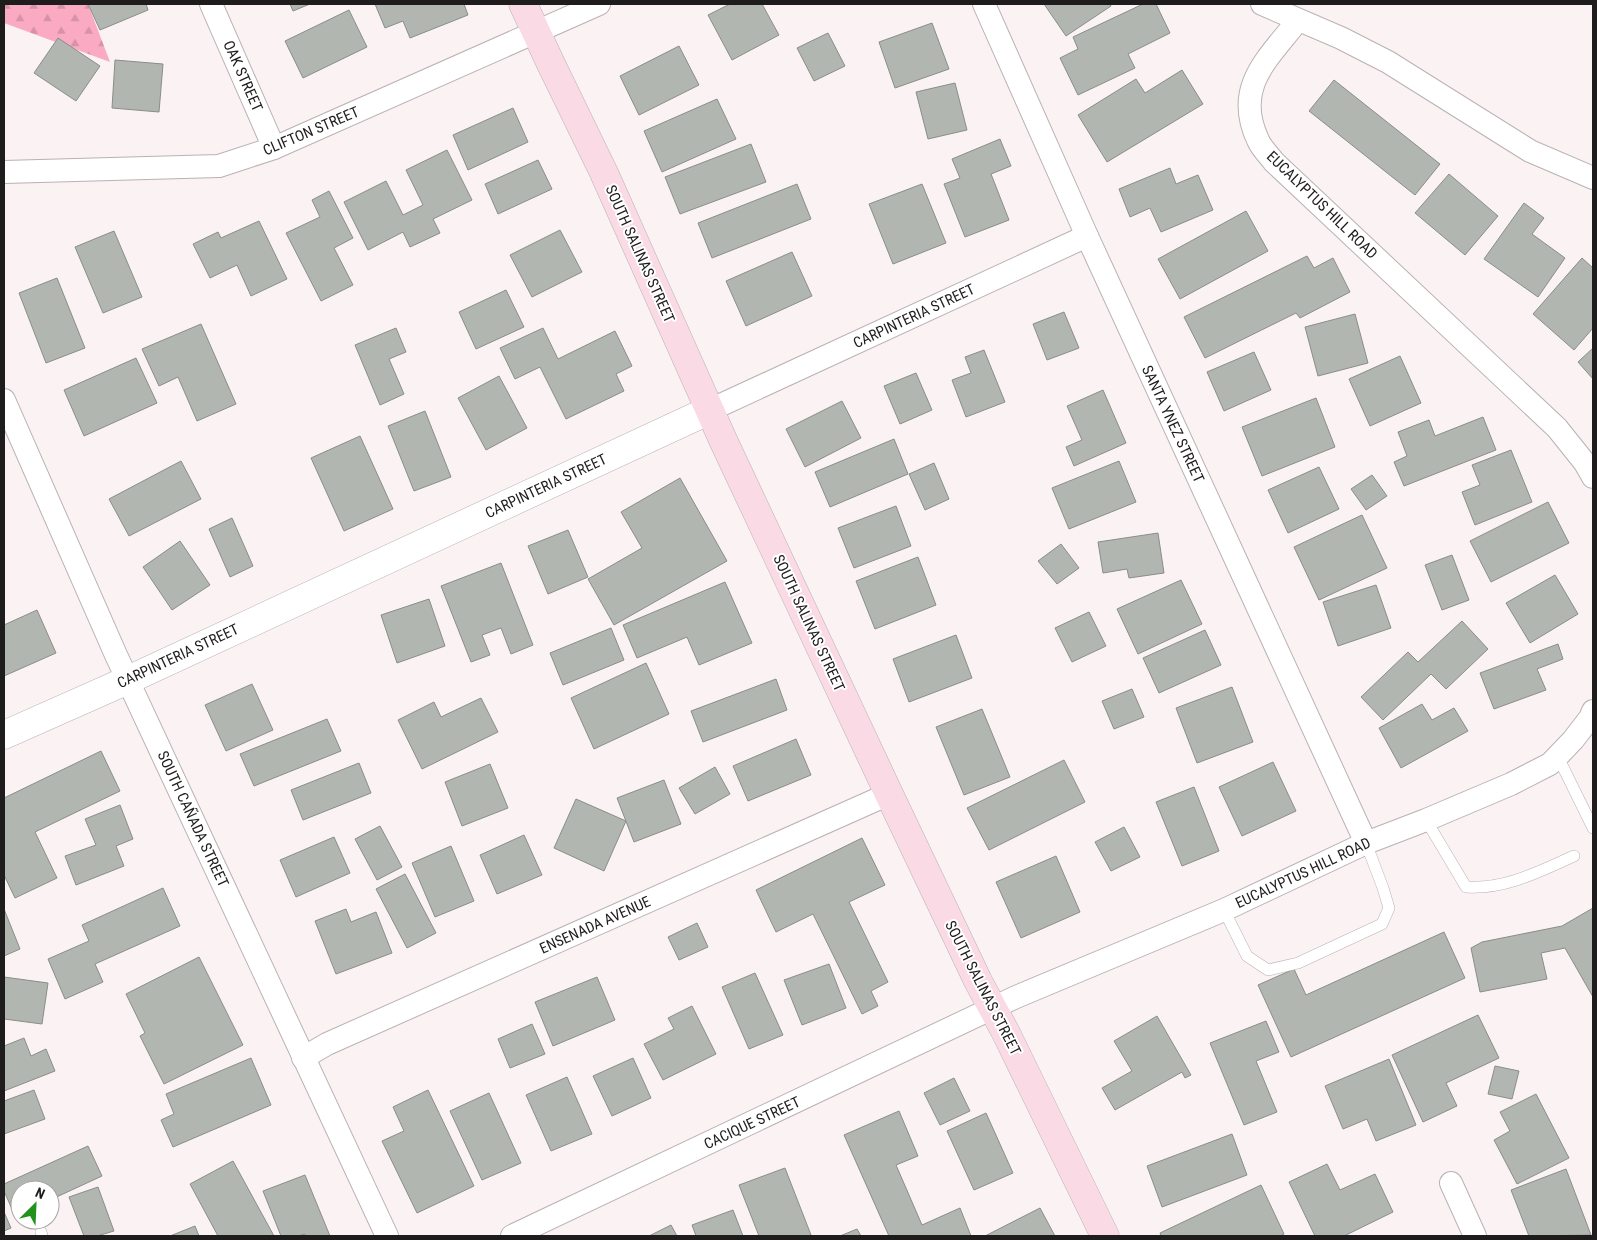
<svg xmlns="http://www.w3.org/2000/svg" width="1597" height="1240" font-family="'Roboto Condensed',sans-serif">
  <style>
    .forest { fill: url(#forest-firs) }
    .building { fill: #b1b6b0; stroke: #898e88 }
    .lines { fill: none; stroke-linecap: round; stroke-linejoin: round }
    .service-casing { stroke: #bab1b4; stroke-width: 12 }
    .minor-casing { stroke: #bab1b4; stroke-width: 24 }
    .tertiary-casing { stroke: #bab1b4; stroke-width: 29 }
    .secondary-casing { stroke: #bab1b4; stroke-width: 29 }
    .service { stroke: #fff; stroke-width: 11 }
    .minor { stroke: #fff; stroke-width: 22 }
    .tertiary { stroke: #fff; stroke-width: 28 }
    .secondary { stroke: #fadae5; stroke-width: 28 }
    .labels { text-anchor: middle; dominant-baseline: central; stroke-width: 4; stroke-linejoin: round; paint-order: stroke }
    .street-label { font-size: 15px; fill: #1f1c1d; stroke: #fff }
  </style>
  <defs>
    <pattern id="forest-firs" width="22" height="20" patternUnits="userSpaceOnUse" patternTransform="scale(1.25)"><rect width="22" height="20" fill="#faaac3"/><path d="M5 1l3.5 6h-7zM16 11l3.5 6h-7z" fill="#d692a7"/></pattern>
  </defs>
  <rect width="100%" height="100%" fill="#fbf2f4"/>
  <polygon class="forest" points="4,4 88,4 110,62 4,23"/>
  <g class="building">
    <polygon points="88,4 146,4 148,10 100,30"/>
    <polygon points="290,4 310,4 293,11"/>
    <polygon points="375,4 464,4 468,15 410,38 403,21 385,28"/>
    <polygon points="730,4 762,4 779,35 732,60 708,15"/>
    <polygon points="1044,4 1110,4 1111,6 1066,36"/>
    <polygon points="1143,4 1156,4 1170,33 1128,54 1135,68 1078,95 1060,58 1078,49 1073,37"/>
    <polygon points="349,10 367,47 303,78 285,41"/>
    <polygon points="932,23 949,69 895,88 879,42"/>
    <polygon points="828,33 845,66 814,81 797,48"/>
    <polygon points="58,38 100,66 76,101 34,73"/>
    <polygon points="679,46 699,85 639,115 620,76"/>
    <polygon points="115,60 163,64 159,112 112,108"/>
    <polygon points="1182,70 1203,104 1107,162 1078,115 1136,79 1145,93"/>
    <polygon points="1334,80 1440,164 1415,195 1309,111"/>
    <polygon points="955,83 967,130 928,139 916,92"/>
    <polygon points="717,99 736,139 662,172 644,131"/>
    <polygon points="513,108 528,142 468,170 453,135"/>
    <polygon points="1000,139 1011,166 991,174 1009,220 965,237 944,184 960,178 952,159"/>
    <polygon points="751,144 766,182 680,214 665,177"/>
    <polygon points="447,150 472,200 433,219 440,233 410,247 403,232 368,250 344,202 386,181 403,215 423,205 406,170"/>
    <polygon points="538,160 552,189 498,214 485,184"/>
    <polygon points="1170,168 1176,184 1198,175 1213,210 1161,232 1150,208 1130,217 1119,189"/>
    <polygon points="1449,174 1498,216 1465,255 1415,213"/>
    <polygon points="797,184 811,219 712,258 698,223"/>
    <polygon points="922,184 946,243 893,264 869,204"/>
    <polygon points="329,191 353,238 334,248 353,285 321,301 286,233 320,217 312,200"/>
    <polygon points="1524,203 1544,218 1532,234 1565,258 1538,297 1484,259"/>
    <polygon points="1246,211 1268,251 1180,299 1158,259"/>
    <polygon points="259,221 287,279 251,296 237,265 210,278 193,244 218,232 221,238"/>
    <polygon points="560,230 582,272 532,297 510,255"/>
    <polygon points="114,231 142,297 103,313 75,247"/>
    <polygon points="792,252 812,296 746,326 726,281"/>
    <polygon points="1307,256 1314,268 1333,258 1350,292 1300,318 1296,313 1205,358 1184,317"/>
    <polygon points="1582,258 1593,268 1593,328 1574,350 1533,314"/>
    <polygon points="57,278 85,348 46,363 19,293"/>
    <polygon points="506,290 524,327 476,349 459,312"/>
    <polygon points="1064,312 1079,348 1047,360 1033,324"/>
    <polygon points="1355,314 1368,363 1318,376 1305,327"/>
    <polygon points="201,324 236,404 197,421 178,377 159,386 142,349"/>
    <polygon points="396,328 406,352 389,359 404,394 380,405 355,345"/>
    <polygon points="543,328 558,359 615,331 632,366 616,374 624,391 566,419 540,367 515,379 500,348"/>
    <polygon points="1593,348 1593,379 1578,362"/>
    <polygon points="984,350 1005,402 966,417 952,380 971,373 965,357"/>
    <polygon points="1254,352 1271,390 1224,411 1207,372"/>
    <polygon points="1400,356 1421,403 1370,426 1349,379"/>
    <polygon points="136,358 157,403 84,436 64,390"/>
    <polygon points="916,373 932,410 900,424 884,386"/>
    <polygon points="499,376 527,428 486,450 458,398"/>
    <polygon points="1103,390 1126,443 1074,466 1066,447 1082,440 1067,406"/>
    <polygon points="1316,398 1335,447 1262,476 1242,427"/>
    <polygon points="842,401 861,438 805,467 786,429"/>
    <polygon points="425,411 451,477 414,491 388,426"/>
    <polygon points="1483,417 1496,450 1404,486 1394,462 1407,456 1398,432 1429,420 1435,436"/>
    <polygon points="360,436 393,509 344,531 311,458"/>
    <polygon points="894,439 908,474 830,507 815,472"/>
    <polygon points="1511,450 1532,502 1475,525 1462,492 1480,485 1472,465"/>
    <polygon points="181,461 201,499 129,536 109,499"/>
    <polygon points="1119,461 1136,502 1069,529 1052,488"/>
    <polygon points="934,463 949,499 925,510 909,474"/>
    <polygon points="1319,467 1339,509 1288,533 1268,490"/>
    <polygon points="1372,475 1387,496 1366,510 1351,489"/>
    <polygon points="680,478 727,561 614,625 588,579 642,548 621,512"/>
    <polygon points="1548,502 1569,543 1491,582 1470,541"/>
    <polygon points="896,506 911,546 854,568 838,528"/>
    <polygon points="1362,515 1387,568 1319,600 1294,547"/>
    <polygon points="232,518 253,566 230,577 209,529"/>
    <polygon points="568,530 588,577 548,594 528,546"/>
    <polygon points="1158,533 1164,573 1129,578 1127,569 1103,573 1098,542"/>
    <polygon points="180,541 210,585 172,610 143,567"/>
    <polygon points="1061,544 1079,568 1057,584 1038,561"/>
    <polygon points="1452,555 1469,600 1442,610 1425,565"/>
    <polygon points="918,557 936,605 875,629 856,581"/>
    <polygon points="501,563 533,645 511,654 501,628 482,635 490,655 471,662 441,586"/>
    <polygon points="1555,575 1578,614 1530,643 1506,603"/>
    <polygon points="1181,580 1202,624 1138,654 1117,609"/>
    <polygon points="725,582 752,643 699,665 687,637 637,658 623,625"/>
    <polygon points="1376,585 1391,628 1338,646 1323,602"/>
    <polygon points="429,599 445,646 397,663 381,615"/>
    <polygon points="37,610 56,653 4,676 4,625"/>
    <polygon points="1089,612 1106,646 1072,662 1055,628"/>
    <polygon points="1462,621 1488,649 1446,689 1431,674 1383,720 1361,697 1408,652 1418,662"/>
    <polygon points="611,628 624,660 563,685 550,653"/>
    <polygon points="1205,630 1221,665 1159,693 1143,658"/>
    <polygon points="956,635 972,678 909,702 893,659"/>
    <polygon points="1558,644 1563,659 1537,669 1546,690 1494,709 1480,673"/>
    <polygon points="646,663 669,714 594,749 571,698"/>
    <polygon points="776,679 787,710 703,742 691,711"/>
    <polygon points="252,684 273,730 226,751 205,705"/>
    <polygon points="1232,687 1253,742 1197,763 1176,708"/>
    <polygon points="1132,689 1144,717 1114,729 1102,701"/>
    <polygon points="481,698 498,732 422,769 398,720 434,702 441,717"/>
    <polygon points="1422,704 1432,720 1454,708 1468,731 1401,768 1379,728"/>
    <polygon points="982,709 1010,777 964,795 936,727"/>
    <polygon points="327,719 341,751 254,786 240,754"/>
    <polygon points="796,739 811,775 748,801 733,766"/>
    <polygon points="101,751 120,791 35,832 57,878 15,898 4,875 4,798"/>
    <polygon points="1064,760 1085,802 989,850 967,808"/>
    <polygon points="1273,762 1296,811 1242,836 1219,787"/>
    <polygon points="359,763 371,793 303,820 291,790"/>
    <polygon points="490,764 508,808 462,826 445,782"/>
    <polygon points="715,767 730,794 695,814 679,788"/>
    <polygon points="664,780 681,824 634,842 617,798"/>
    <polygon points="1194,787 1219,851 1182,866 1156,802"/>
    <polygon points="576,799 626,821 604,871 554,848"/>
    <polygon points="120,805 133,839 116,846 124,866 76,885 65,856 96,845 85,819"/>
    <polygon points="380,826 402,867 377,880 355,839"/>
    <polygon points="1124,827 1140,857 1111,871 1095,842"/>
    <polygon points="524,835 542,875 497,894 480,855"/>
    <polygon points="334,837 350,873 296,897 280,860"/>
    <polygon points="862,838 885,885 849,902 888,982 871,991 878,1006 862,1014 813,914 776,932 756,890"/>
    <polygon points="451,846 474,901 435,917 412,863"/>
    <polygon points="1056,856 1080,912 1021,938 996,882"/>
    <polygon points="405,874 436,933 407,948 376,889"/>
    <polygon points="163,888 180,926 95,964 103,982 65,999 48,959 89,941 82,925"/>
    <polygon points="1593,908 1593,997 1565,948 1541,953 1547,979 1480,992 1471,948 1482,942 1562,926"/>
    <polygon points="4,909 20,949 4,956"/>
    <polygon points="346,909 351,922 376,912 392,953 336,974 315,921"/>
    <polygon points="697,923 708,947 679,960 668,937"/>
    <polygon points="1444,932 1465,978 1291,1057 1258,985 1294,969 1306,995"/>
    <polygon points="199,957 243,1045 164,1084 140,1036 145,1033 126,994"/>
    <polygon points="829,964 846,1008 802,1025 784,980"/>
    <polygon points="755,973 783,1035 749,1049 722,987"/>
    <polygon points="4,977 48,983 42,1024 4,1019"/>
    <polygon points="597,977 615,1020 553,1046 535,1002"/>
    <polygon points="692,1006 716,1054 663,1080 644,1044 674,1029 668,1018"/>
    <polygon points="1478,1015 1499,1058 1446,1083 1457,1106 1423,1122 1392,1055"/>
    <polygon points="1157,1016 1191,1075 1185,1078 1182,1072 1115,1110 1102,1088 1132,1071 1114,1041"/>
    <polygon points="1266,1021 1279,1052 1256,1061 1277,1112 1244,1125 1210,1043"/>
    <polygon points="532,1024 545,1054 510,1068 498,1039"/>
    <polygon points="24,1038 31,1056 46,1049 55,1071 4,1091 4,1046"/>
    <polygon points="251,1058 271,1105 173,1147 161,1120 174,1114 166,1094"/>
    <polygon points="633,1058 651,1098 612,1116 593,1076"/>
    <polygon points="1389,1059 1416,1125 1376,1141 1367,1119 1343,1129 1325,1086"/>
    <polygon points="1495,1066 1519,1071 1512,1099 1488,1094"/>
    <polygon points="567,1077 592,1134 551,1151 526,1095"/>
    <polygon points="954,1078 970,1111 940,1125 924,1093"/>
    <polygon points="34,1090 45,1119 4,1134 4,1101"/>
    <polygon points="428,1090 474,1186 417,1213 382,1141 404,1131 393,1107"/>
    <polygon points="489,1093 521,1163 482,1180 450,1111"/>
    <polygon points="1536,1094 1569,1158 1517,1184 1494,1140 1510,1131 1500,1112"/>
    <polygon points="899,1111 918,1156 896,1165 922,1225 960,1208 971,1236 889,1236 844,1135"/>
    <polygon points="986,1113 1013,1173 974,1190 947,1131"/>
    <polygon points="1232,1134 1247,1175 1162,1207 1147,1166"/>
    <polygon points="88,1146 102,1176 50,1200 50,1190 20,1190 20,1213 15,1216 4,1191 4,1184"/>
    <polygon points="233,1161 274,1236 218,1236 190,1184"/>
    <polygon points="1327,1164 1340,1190 1375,1174 1393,1212 1344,1236 1315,1236 1289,1182"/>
    <polygon points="785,1168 811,1235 807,1236 759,1236 739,1185"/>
    <polygon points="1566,1169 1591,1235 1529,1236 1511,1190"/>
    <polygon points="305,1175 330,1236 306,1236 305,1234 298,1236 281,1236 263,1191"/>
    <polygon points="1261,1185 1284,1234 1280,1236 1161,1236 1160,1233"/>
    <polygon points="98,1187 114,1231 97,1236 84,1236 69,1197"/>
    <polygon points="1040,1208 1055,1236 985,1236"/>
    <polygon points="733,1210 743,1236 696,1236 692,1225"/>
    <polygon points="4,1212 11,1228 4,1231"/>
    <polygon points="671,1225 677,1236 649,1236"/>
    <polygon points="195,1226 199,1236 170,1236"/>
    <polygon points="857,1229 861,1236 840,1236"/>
  </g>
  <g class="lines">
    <g class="service-casing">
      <g id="service">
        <polyline points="1557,755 1593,828"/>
        <path d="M1426 820 1466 887C1505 890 1540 871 1574 856"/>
        <polyline points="1224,910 1247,956 1268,970 1298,963 1382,924 1389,908 1383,888 1366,843"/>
        <polyline points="41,1232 42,1236"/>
      </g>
    </g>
    <g class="minor-casing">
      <g id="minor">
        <polyline points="211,4 274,148"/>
        <polyline points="984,4 1087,236 1366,843"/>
        <polyline points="1262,4 1341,38 1388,62 1530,151 1593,178"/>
        <path d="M1298 20C1268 59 1233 87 1258 140 1261 148 1269 155 1274 162L1557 428 1585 463 1593 477"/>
        <polyline points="4,172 219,166 274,148 599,4"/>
        <polyline points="4,400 116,655 387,1236"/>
        <polyline points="710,410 1087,236"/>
        <polyline points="303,1058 327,1044 889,794"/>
        <polyline points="1451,1183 1475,1236"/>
        <polyline points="512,1236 1016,997 1224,910 1366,843 1426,820 1511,784 1550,764 1573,740 1590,718 1593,711"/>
      </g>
    </g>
    <g class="tertiary-casing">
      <polyline id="tertiary" points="4,735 128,680 710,410"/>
    </g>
    <g class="secondary-casing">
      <polyline id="secondary" points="523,4 551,64 604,173 723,440 889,794 978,981 1006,1033 1105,1236"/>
    </g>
    <use href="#service" class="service"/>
    <use href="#minor" class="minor"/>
    <use href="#tertiary" class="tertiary"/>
    <use href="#secondary" class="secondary"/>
  </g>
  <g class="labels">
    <g class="street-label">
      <text transform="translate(243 76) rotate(66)">OAK STREET</text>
      <text transform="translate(311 131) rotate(-23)">CLIFTON STREET</text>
      <text transform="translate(1322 205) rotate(44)">EUCALYPTUS HILL ROAD</text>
      <text transform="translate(640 254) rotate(66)">SOUTH SALINAS STREET</text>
      <text transform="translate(914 316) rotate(-25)">CARPINTERIA STREET</text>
      <text transform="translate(1173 424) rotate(65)">SANTA YNEZ STREET</text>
      <text transform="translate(546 486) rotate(-25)">CARPINTERIA STREET</text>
      <text transform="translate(809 623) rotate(65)">SOUTH SALINAS STREET</text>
      <text transform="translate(178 656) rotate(-25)">CARPINTERIA STREET</text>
      <text transform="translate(193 819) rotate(65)">SOUTH CAÑADA STREET</text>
      <text transform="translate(1303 873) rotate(-25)">EUCALYPTUS HILL ROAD</text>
      <text transform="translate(595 925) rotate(-24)">ENSENADA AVENUE</text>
      <text transform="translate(983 988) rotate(63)">SOUTH SALINAS STREET</text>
      <text transform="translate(752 1123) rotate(-25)">CACIQUE STREET</text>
    </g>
  </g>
  <rect width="1597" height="1240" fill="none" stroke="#1f1c1d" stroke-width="10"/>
  <g transform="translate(35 1205) rotate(24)"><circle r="24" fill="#ffffff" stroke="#a5a4a5"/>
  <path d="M0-4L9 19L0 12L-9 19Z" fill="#22921c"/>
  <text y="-8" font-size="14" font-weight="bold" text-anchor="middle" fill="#1f1c1d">N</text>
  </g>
</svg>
